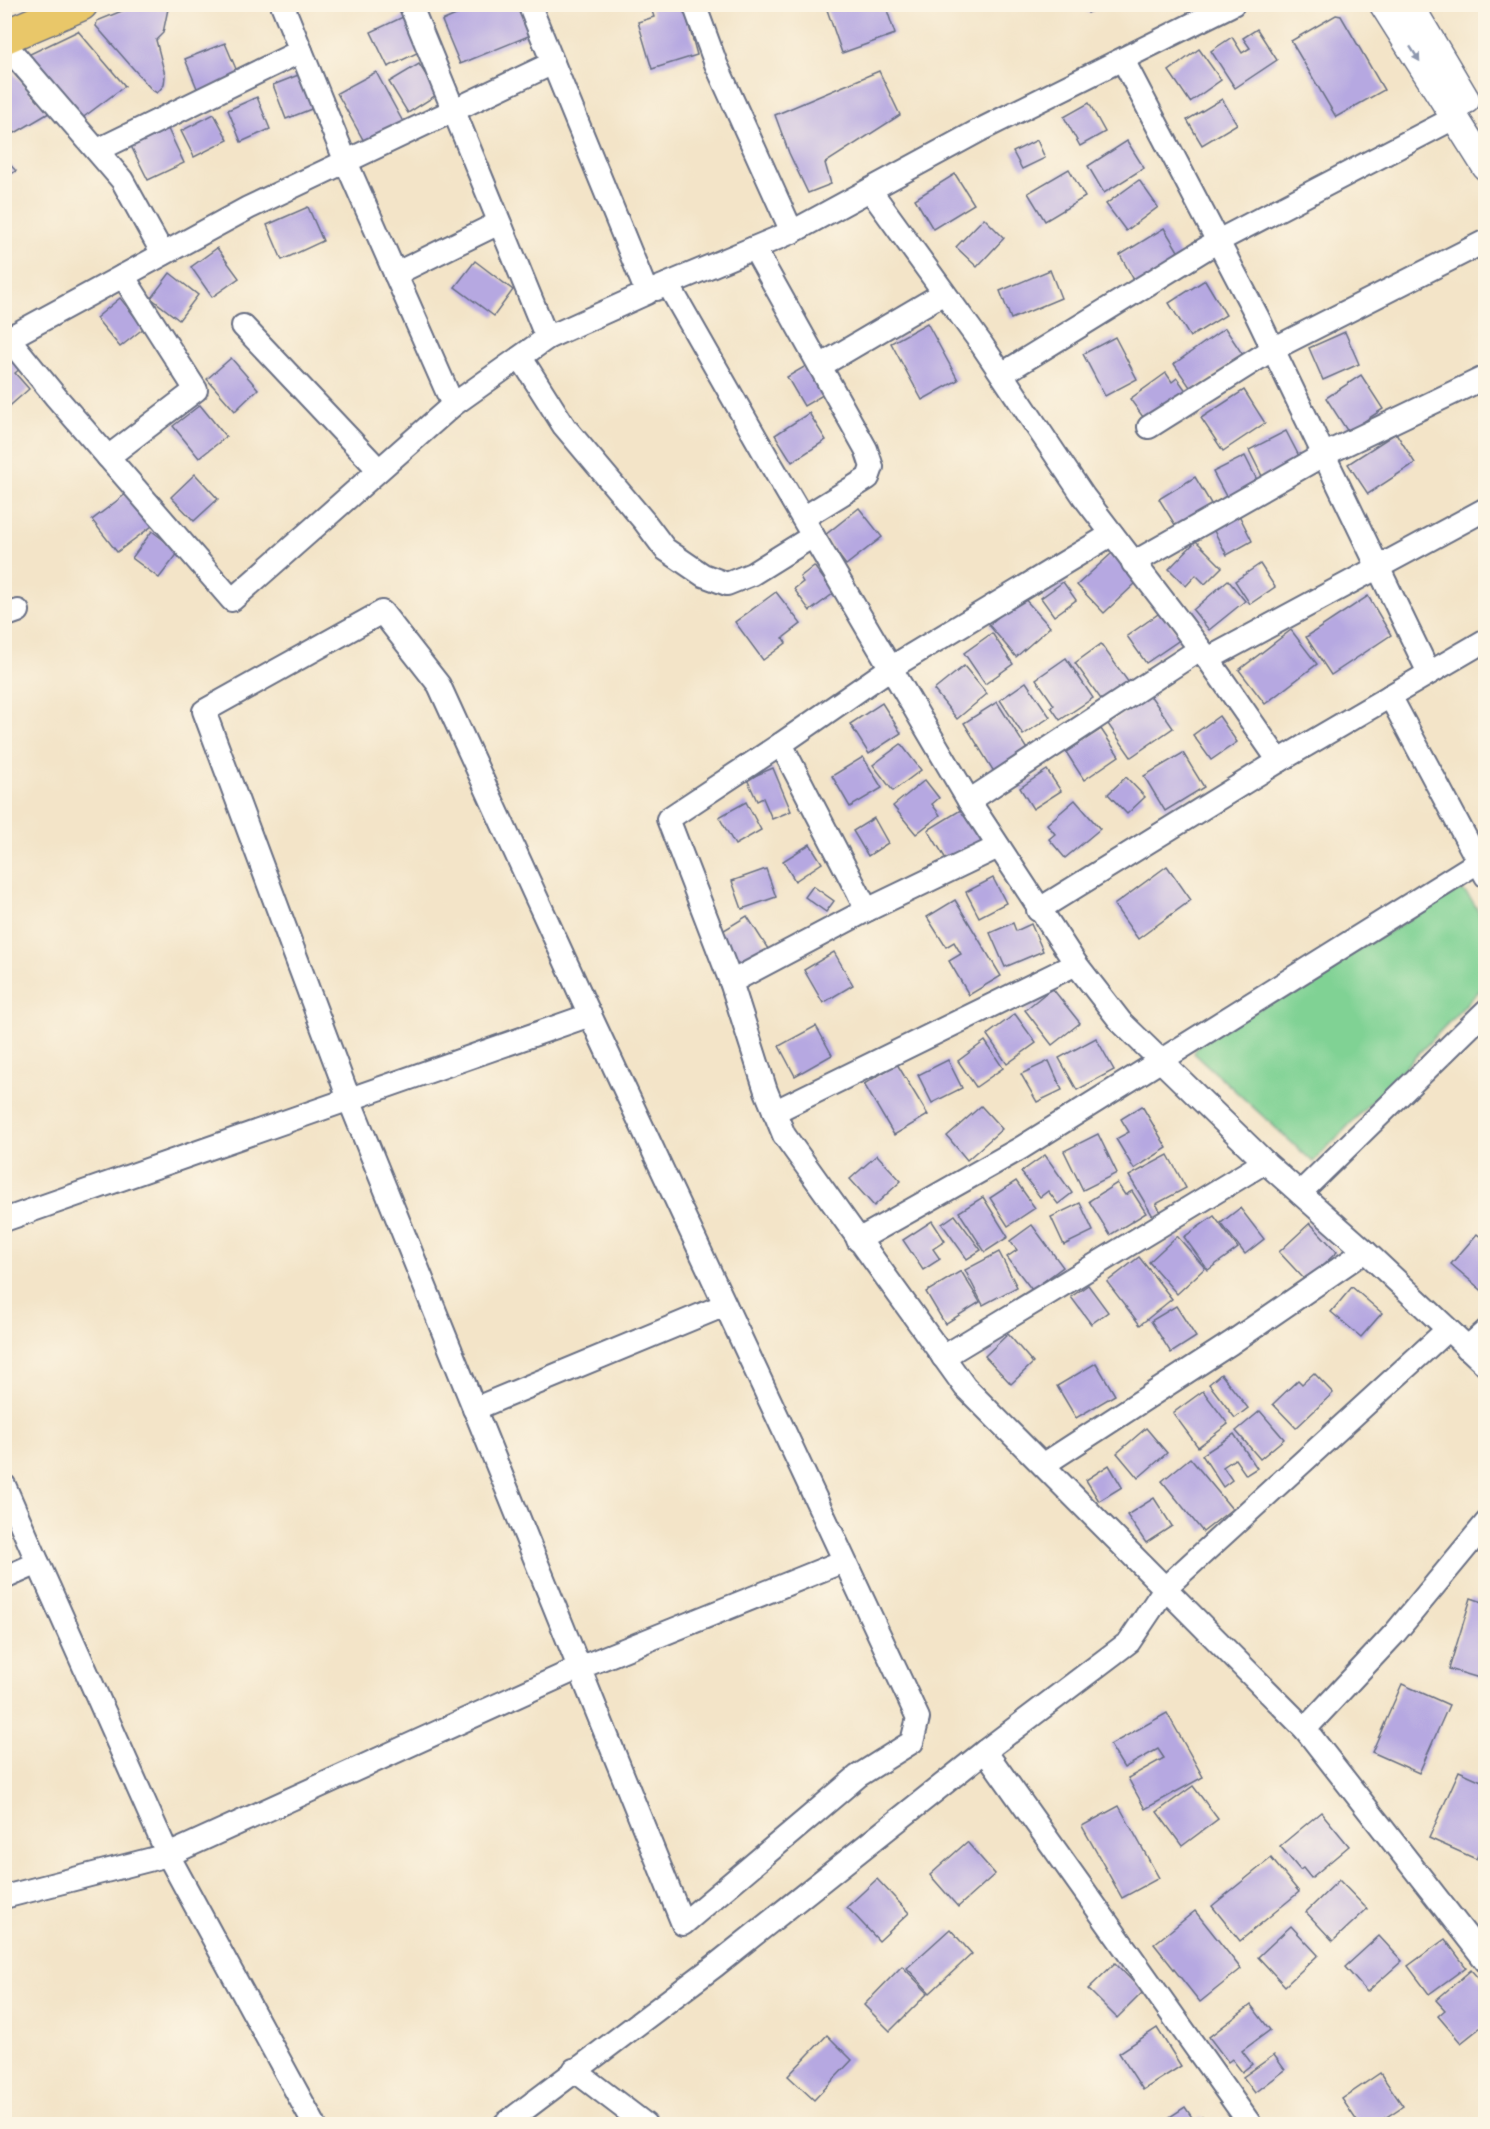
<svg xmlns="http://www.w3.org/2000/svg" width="1490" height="2129" font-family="Dekko,sans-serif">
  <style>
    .green { fill: #80d294; stroke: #4e8079; stroke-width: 1.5 }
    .building { fill: #b6a8e1 }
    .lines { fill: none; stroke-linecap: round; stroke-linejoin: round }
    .minor-casing { stroke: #676e83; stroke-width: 26 }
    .tertiary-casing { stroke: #676e83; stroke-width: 30 }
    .primary-casing { stroke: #676e83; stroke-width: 36 }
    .minor { stroke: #fff; stroke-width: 22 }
    .tertiary { stroke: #fff; stroke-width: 27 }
    .primary { stroke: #e9c769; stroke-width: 33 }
    .oneway { fill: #8d97ae }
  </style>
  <rect width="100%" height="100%" fill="#fcf5e5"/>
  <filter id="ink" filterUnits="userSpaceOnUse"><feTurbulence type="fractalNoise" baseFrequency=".0167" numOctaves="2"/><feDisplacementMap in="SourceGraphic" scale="12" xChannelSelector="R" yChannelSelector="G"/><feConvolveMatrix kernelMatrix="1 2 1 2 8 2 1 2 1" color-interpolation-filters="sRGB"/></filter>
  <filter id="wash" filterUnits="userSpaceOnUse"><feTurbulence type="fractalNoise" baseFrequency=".008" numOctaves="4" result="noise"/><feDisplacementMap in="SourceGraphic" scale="24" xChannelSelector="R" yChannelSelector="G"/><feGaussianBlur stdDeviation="1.35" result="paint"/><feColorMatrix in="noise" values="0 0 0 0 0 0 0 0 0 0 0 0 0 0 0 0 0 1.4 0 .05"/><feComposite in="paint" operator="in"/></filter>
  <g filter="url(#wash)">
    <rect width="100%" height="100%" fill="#f3e4c8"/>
    <path class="green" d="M1457 891H1463C1490 914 1485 951 1485 985L1313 1162 1194 1053 1198 1045Z"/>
    <g id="blocks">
      <g class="building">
        <polygon points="139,4 169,4 163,33 156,40 165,75 164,85 157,93 152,90 96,26 97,21"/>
        <polygon points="481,4 519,4 531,35 460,64 442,21"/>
        <polygon points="683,4 697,55 652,69 638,22 654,17 651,8"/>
        <polygon points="825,4 885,4 895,34 842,53"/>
        <polygon points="1084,4 1106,4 1088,13"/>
        <polygon points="1336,15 1341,16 1384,90 1336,117 1291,41"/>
        <polygon points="405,16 421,51 388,67 371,32"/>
        <polygon points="1257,29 1277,60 1235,88 1211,51 1232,37 1242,53 1250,48 1243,38"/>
        <polygon points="78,31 125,86 81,119 28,55"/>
        <polygon points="225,43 239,76 199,93 185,59"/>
        <polygon points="1199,49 1221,80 1190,102 1169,71"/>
        <polygon points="419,64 438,94 408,113 389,82"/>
        <polygon points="8,67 49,113 15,133 4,121 4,68"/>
        <polygon points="879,71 900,115 825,163 831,184 808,193 789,153 775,115"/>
        <polygon points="306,72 319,106 286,119 273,85"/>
        <polygon points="376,72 403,122 365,143 337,93"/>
        <polygon points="257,97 270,129 241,142 228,110"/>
        <polygon points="1222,99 1237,124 1202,145 1187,120"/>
        <polygon points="1089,103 1105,132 1080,146 1064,117"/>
        <polygon points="214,114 228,140 194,157 181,131"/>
        <polygon points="167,127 184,163 148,180 130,144"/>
        <polygon points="1037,140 1045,158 1022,169 1013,152"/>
        <polygon points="1127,141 1144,168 1104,193 1088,166"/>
        <polygon points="4,158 16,171 4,178"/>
        <polygon points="1069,169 1085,197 1045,221 1028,193"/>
        <polygon points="955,174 974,204 933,229 915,199"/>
        <polygon points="1139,180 1158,207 1126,231 1106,204"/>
        <polygon points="308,207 323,241 282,260 267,225"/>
        <polygon points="984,218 1004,238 977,267 956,247"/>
        <polygon points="1164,228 1184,261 1139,289 1120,255"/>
        <polygon points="217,248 239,278 212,297 191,267"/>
        <polygon points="475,261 513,290 494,316 455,287"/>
        <polygon points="1050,270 1061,298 1011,319 1000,291"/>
        <polygon points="170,273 198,295 179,320 151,298"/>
        <polygon points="1205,280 1226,315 1190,337 1169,303"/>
        <polygon points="120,298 144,328 120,347 96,318"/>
        <polygon points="927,323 958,380 922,400 891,343"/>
        <polygon points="1225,328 1243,355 1192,390 1174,364"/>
        <polygon points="1345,332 1359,364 1323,380 1309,348"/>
        <polygon points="1115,337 1137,379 1105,396 1083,354"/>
        <polygon points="11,357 21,368 15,373 29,389 4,411 4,362"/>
        <polygon points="231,358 258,389 235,411 207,379"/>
        <polygon points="811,363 828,392 804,406 787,377"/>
        <polygon points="1166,373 1172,382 1177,378 1189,395 1148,424 1130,399"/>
        <polygon points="1361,375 1383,409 1348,432 1326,398"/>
        <polygon points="1244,390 1265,423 1223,451 1201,418"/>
        <polygon points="200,405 226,437 199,458 173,426"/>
        <polygon points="809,413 826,440 792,462 775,435"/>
        <polygon points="1286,431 1301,460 1264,480 1249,450"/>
        <polygon points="1396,433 1415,463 1368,494 1348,464"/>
        <polygon points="1245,456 1259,484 1228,500 1213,472"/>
        <polygon points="195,474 218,499 194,521 171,497"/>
        <polygon points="1195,477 1213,507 1177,528 1159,499"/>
        <polygon points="127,493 152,526 117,552 92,520"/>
        <polygon points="859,508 882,537 846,565 824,536"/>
        <polygon points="1239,515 1252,541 1227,555 1213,529"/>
        <polygon points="152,531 179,552 159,578 132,558"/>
        <polygon points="1196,541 1222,567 1205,584 1196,575 1186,586 1169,569"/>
        <polygon points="1112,553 1138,581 1104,613 1077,585"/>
        <polygon points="1260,564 1275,587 1250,604 1235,581"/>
        <polygon points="814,566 834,593 810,611 794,589 803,582 800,577"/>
        <polygon points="1228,580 1245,601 1209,630 1193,610"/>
        <polygon points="1063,582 1076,600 1054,616 1041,598"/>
        <polygon points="776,592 801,624 783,638 786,643 763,660 735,622"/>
        <polygon points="1022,596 1050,627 1016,657 989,625"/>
        <polygon points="1368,596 1391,635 1331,675 1306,637"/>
        <polygon points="1161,612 1181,639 1146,663 1127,636"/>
        <polygon points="1291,630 1317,664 1265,704 1239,670"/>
        <polygon points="992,633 1013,664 985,684 964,653"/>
        <polygon points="1101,644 1129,683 1103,702 1075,663"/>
        <polygon points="1066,658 1093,698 1060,720 1051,707 1054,705 1036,679"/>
        <polygon points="964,666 987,694 957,719 934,690"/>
        <polygon points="1026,682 1050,717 1023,735 1000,700"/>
        <polygon points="1150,695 1173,728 1131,757 1108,724"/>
        <polygon points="997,702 1030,754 996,775 964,723"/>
        <polygon points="882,703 901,733 869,754 850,724"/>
        <polygon points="1219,716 1237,742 1211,760 1193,735"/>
        <polygon points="1101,729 1119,756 1084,780 1066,752"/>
        <polygon points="901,744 921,770 893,791 873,765"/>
        <polygon points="1183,753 1204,787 1165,811 1144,776"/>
        <polygon points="863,757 882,788 850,807 832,776"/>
        <polygon points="773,768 791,811 772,819 763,798 757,801 747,779"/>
        <polygon points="1047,770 1061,791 1033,809 1020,788"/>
        <polygon points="1126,777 1145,797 1127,814 1108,794"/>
        <polygon points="925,780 939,798 932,804 940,815 916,834 893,806"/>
        <polygon points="1075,800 1100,829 1065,858 1049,839 1055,834 1047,824"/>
        <polygon points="746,802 761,830 735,845 719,817"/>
        <polygon points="964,808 985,842 949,864 928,830"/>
        <polygon points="874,818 888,843 868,856 853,831"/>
        <polygon points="810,844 822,863 795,881 783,861"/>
        <polygon points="1167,866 1191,900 1138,939 1114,905"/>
        <polygon points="766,869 776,897 742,909 732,881"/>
        <polygon points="993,878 1006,903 979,917 966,892"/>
        <polygon points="813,886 834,901 826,912 805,897"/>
        <polygon points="955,900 1001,976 969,995 949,961 961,954 954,942 946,947 927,917"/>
        <polygon points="747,916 770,952 738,971 716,935"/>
        <polygon points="1013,923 1016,931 1031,924 1043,951 1005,967 990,933"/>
        <polygon points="834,952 853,985 823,1003 804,970"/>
        <polygon points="1052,988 1080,1023 1052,1045 1025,1010"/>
        <polygon points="1015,1014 1036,1043 1007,1064 987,1035"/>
        <polygon points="816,1026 832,1055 795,1076 779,1046"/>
        <polygon points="1096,1038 1114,1070 1077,1090 1059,1058"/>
        <polygon points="985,1041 1003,1068 976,1087 958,1061"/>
        <polygon points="948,1060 962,1088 932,1103 918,1075"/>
        <polygon points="1049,1061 1062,1090 1037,1102 1021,1074"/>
        <polygon points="897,1064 928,1115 894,1135 864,1084"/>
        <polygon points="981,1106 1002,1129 967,1160 947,1136"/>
        <polygon points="1142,1106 1167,1148 1134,1169 1116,1139 1129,1132 1121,1119"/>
        <polygon points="1098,1134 1117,1173 1083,1190 1064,1151"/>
        <polygon points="877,1155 901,1181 874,1206 850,1179"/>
        <polygon points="1045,1155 1072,1193 1058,1204 1048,1191 1040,1197 1021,1172"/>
        <polygon points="1168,1155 1186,1188 1156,1204 1162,1214 1154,1218 1129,1176"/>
        <polygon points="1016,1181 1035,1208 1008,1226 990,1198"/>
        <polygon points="1117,1183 1125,1195 1132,1191 1146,1213 1110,1235 1089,1201"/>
        <polygon points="983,1197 1008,1237 985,1252 959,1212"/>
        <polygon points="1080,1203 1093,1231 1064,1245 1051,1217"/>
        <polygon points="1240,1208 1264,1239 1245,1254 1221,1223"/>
        <polygon points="955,1215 981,1250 967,1259 942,1224"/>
        <polygon points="1214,1216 1238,1248 1208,1270 1184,1237"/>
        <polygon points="932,1221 945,1241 933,1249 940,1259 923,1270 903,1240"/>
        <polygon points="1310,1223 1337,1252 1306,1281 1279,1252"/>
        <polygon points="1032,1225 1063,1267 1032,1290 1007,1257 1017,1250 1010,1241"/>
        <polygon points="1477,1234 1483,1239 1486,1237 1486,1294 1451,1264"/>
        <polygon points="1177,1236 1205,1268 1177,1294 1149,1262"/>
        <polygon points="999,1252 1017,1287 983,1305 965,1270"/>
        <polygon points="1139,1257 1172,1299 1140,1325 1107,1282"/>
        <polygon points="961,1271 980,1302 945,1324 926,1292"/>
        <polygon points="1088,1285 1108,1312 1091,1324 1071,1297"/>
        <polygon points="1352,1287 1382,1313 1361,1337 1331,1312"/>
        <polygon points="1176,1306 1196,1337 1171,1353 1151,1321"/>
        <polygon points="1008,1334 1033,1363 1011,1384 985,1356"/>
        <polygon points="1096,1363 1115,1395 1076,1418 1057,1386"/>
        <polygon points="1314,1373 1333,1393 1296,1428 1273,1404 1298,1380 1302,1384"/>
        <polygon points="1221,1374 1248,1408 1235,1418 1209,1384"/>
        <polygon points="1203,1391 1228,1424 1198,1447 1173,1413"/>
        <polygon points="1260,1411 1284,1439 1260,1459 1236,1431"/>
        <polygon points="1146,1428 1167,1453 1138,1478 1117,1453"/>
        <polygon points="1234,1434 1257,1468 1246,1475 1235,1459 1223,1467 1232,1480 1223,1487 1202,1455"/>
        <polygon points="1190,1458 1232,1509 1203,1532 1162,1481"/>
        <polygon points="1109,1465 1122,1487 1099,1501 1086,1480"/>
        <polygon points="1154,1498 1172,1526 1146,1543 1127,1515"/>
        <polygon points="1471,1598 1486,1603 1486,1680 1449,1669"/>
        <polygon points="1402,1684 1449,1705 1419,1773 1372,1752"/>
        <polygon points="1167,1713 1203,1777 1145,1809 1128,1778 1164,1758 1158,1749 1124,1768 1110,1745"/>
        <polygon points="1459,1771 1486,1783 1486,1839 1476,1859 1429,1838"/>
        <polygon points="1193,1786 1218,1819 1182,1846 1157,1812"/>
        <polygon points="1119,1806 1159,1878 1122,1898 1082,1826"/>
        <polygon points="1321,1812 1349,1846 1311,1878 1303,1868 1300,1870 1280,1846"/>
        <polygon points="967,1842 995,1874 958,1907 930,1875"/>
        <polygon points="1271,1858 1299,1892 1240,1941 1212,1906"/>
        <polygon points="877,1879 909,1913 879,1941 847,1907"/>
        <polygon points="1339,1880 1367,1909 1333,1941 1306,1912"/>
        <polygon points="1195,1911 1241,1969 1200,2002 1154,1944"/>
        <polygon points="1291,1926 1318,1955 1285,1986 1258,1957"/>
        <polygon points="950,1929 972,1954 930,1993 907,1968"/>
        <polygon points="1379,1936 1402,1961 1367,1992 1345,1967"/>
        <polygon points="1445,1939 1466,1967 1429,1994 1408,1966"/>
        <polygon points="1115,1963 1143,1992 1117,2018 1088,1989"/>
        <polygon points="902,1966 928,1993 890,2031 864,2005"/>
        <polygon points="1471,1970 1486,1987 1486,2023 1461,2043 1438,2016 1445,2010 1436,2000"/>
        <polygon points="1251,2005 1270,2030 1242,2051 1252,2064 1242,2072 1232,2059 1228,2062 1209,2037"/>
        <polygon points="1157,2028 1181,2066 1143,2090 1119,2053"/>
        <polygon points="827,2035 852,2060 814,2100 788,2076"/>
        <polygon points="1274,2055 1285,2070 1255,2093 1243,2077"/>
        <polygon points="1380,2073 1403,2106 1376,2124 1359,2124 1342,2099"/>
        <polygon points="1185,2107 1195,2122 1202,2117 1207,2124 1159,2124"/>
      </g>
    </g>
  </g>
  <g filter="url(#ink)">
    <use href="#blocks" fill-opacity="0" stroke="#676e83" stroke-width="1.5"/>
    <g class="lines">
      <g class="minor-casing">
        <g id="minor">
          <polyline points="282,4 346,162 453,405"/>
          <polyline points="410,4 547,338"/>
          <polyline points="694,4 716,64 792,232"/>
          <polyline points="4,43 122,180 163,254"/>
          <polyline points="1123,60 1257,316 1429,673"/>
          <polyline points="98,150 301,51"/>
          <polyline points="870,190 980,342 1084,497 1208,659 1279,761"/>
          <polyline points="754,248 866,449 872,467 868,478 803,518"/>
          <polyline points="395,274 499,223"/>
          <polyline points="668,284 769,461 969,801 1076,964 1121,1022 1265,1162 1365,1251 1486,1365"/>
          <polyline points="656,289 792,232 980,130 1233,4"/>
          <polyline points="243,326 379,470"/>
          <polyline points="4,333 56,397 232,600 453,405 547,338 647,293 553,63"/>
          <polyline points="9,338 248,208 553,63 529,4"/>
          <polyline points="521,358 564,426 644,521 665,549 703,575 727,584 752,574 813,536"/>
          <polyline points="820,366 944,293"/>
          <polyline points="1002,374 1218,241 1456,117"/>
          <polyline points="1149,427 1273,349 1486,241"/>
          <polyline points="108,457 196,390 123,276"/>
          <polyline points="1133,563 1323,455 1486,377"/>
          <polygon points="382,612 439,685 590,1015 918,1718 912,1742 858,1776 683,1924 349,1099 204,711"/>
          <polyline points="4,616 18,611"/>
          <polyline points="1208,659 1486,509"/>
          <polyline points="1390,696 1486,876"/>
          <polyline points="969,801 1200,649"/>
          <polyline points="998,847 867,910 731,982 766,1091 784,1135 965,1387 1305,1729 1395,1633 1486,1523"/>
          <polyline points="867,910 781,744 892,667 1112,534"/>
          <polyline points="1038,910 1279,761 1486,640"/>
          <polyline points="731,982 668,819 781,744"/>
          <polyline points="774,1112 1076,964"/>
          <polyline points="1300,1193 1486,1011"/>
          <polyline points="4,1220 590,1015"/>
          <polyline points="858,1240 1021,1148 1478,862"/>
          <polyline points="1467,1348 1486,1331"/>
          <polyline points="943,1357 1265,1162"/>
          <polyline points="474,1409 725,1305"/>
          <polyline points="1043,1465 1231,1343 1365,1251"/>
          <polyline points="4,1485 38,1563 4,1578"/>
          <polyline points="38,1563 168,1855 314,2124"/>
          <polyline points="1305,1729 1486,1961"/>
          <polyline points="985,1751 1250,2124"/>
          <polyline points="4,1897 168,1855 579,1668 844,1561"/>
          <polyline points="574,2070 645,2124"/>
          <polyline points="505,2124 716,1965 985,1751 1129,1642 1166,1587 1447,1330"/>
        </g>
      </g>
      <g class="tertiary-casing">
        <g id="tertiary">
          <polyline points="1383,4 1486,167"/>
          <polyline points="1409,4 1466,100"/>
        </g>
      </g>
      <g class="primary-casing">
        <polyline id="primary" points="4,37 81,4"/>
      </g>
      <use href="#minor" class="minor"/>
      <use href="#tertiary" class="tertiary"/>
      <use href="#primary" class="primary"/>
    </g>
    <defs><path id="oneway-solid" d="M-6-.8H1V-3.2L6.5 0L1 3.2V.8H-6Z" transform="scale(1.5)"/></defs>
    <use class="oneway" href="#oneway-solid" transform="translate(1415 54) rotate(57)"/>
  </g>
  <rect width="1490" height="2129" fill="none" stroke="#fcf5e5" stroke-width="24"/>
</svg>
